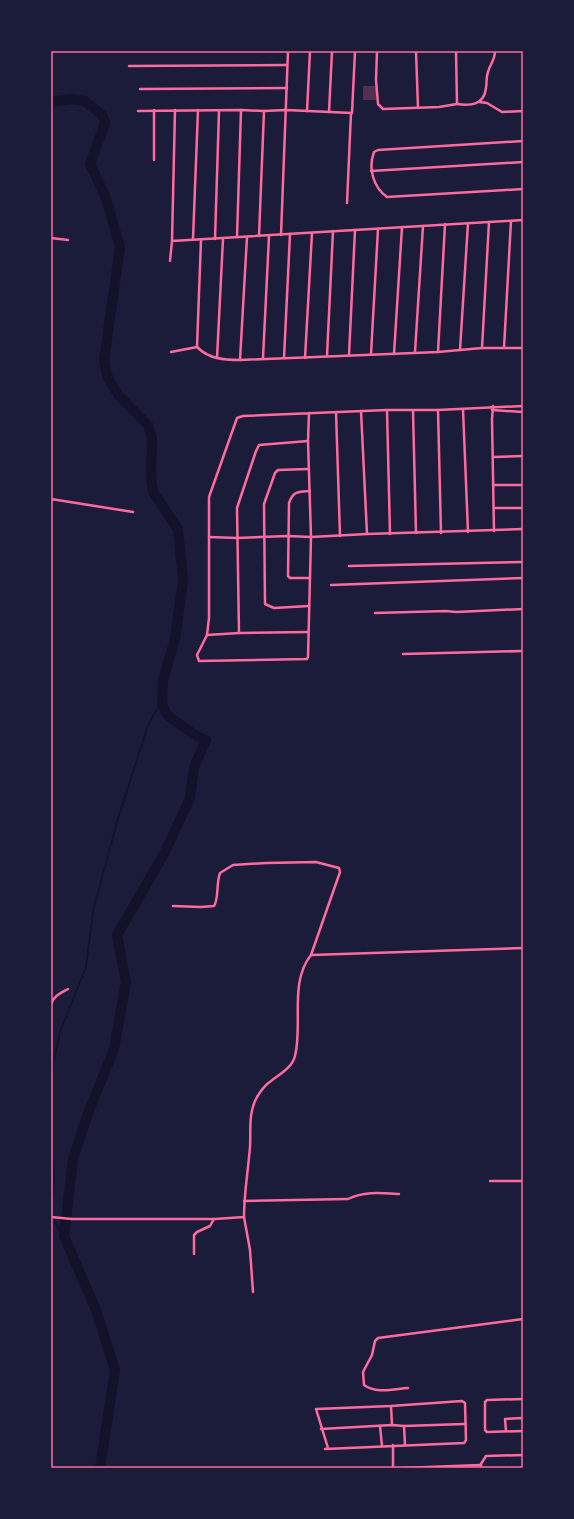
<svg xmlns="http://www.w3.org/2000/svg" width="574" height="1519" font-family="'Zilla Slab',serif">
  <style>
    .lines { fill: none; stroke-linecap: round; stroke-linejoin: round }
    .stream { stroke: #12122b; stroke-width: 1.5 }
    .river { stroke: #12122b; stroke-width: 10 }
    .building { fill: #542f53 }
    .minor { stroke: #ff6b9d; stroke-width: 2.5 }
    .neatline { fill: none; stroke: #ff6b9d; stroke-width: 1.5 }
  </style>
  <rect width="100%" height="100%" fill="#1b1b3a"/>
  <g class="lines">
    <g class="stream">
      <polyline points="51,1074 60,1032 86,967 93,911 117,822 148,725 162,700"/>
      <path d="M51 1157C57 1168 53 1191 51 1203"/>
      <polyline points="51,1217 64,1236"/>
    </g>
    <path class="river" d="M51 102 71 99 85 101C92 109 103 111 105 123L90 164 106 198 120 247 104 360 108 378 119 396 148 425 152 438 151 478 153 492 178 529 183 580 175 639 163 680 162 703 166 713 170 717 195 735 206 740 194 767 190 798 165 852 117 935 126 982 114 1049 87 1116 73 1159 64 1236 96 1310 115 1370 100 1468"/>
  </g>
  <rect class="building" x="363" y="86" width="13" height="14"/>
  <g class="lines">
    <g class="minor">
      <polyline points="377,51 376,80 378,104 383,109 439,107 457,104 456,51"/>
      <polyline points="416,51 418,108"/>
      <polyline points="129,66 287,65"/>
      <polyline points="140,89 287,88"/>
      <polyline points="479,102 487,103 502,112 523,111"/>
      <path d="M457 104C471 106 484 105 486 88 487 82 486 77 488 72 490 64 495 60 495 51"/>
      <polyline points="138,111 241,110 264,111 286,110 352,113 355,51"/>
      <polyline points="307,111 310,51"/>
      <polyline points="329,112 332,51"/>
      <path d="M523 141 378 150 374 152C368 168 373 187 387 197L523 189"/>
      <polyline points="154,160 154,110"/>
      <polyline points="371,171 523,162"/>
      <polyline points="347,203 351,113"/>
      <polyline points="281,235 288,51"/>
      <polyline points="259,236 264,111"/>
      <polyline points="237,237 241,110"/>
      <polyline points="51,238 68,240"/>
      <polyline points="193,239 198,110"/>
      <polyline points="215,239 219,111"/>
      <path d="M201 240 197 347C209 359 224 360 240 360L438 352 482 348H523"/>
      <polyline points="172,241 175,110"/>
      <polyline points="170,261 172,241 523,220"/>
      <polyline points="482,348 489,222"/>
      <polyline points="504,348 511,221"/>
      <polyline points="460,350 468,223"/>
      <polyline points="171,352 197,347"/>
      <polyline points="415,352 423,226"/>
      <polyline points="438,352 445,224"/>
      <polyline points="371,354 378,229"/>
      <polyline points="394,354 402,227"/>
      <polyline points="349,355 355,230"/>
      <polyline points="327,356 333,231"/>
      <polyline points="217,358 223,239"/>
      <polyline points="263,358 269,236"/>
      <polyline points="284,358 290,234"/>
      <polyline points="305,358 312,233"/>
      <polyline points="240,360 247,237"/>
      <polyline points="493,406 492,419 494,531"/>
      <polyline points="463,409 468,532"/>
      <polyline points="387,410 390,534"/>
      <polyline points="438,410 441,533"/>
      <polyline points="492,410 523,412"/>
      <polyline points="361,411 367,534"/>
      <polyline points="413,411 416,533"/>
      <polyline points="336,412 340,536"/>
      <polyline points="309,413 308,441 311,537 308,657 307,659 199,661 197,655 207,635 209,618 209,497 237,418 243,416 387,410 438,410 523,406"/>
      <polyline points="493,457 523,456"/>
      <polyline points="308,469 278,470 275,473 264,504 265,604 274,608 309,606"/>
      <polyline points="493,485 523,485"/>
      <path d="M310 491C298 492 293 491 289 503L288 576 290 578H310"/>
      <polyline points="51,499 133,512"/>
      <polyline points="494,508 523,508"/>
      <polyline points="209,537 237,538 288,536 311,537 367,534 523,529"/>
      <polyline points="349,566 523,562"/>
      <polyline points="331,585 523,578"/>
      <polyline points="375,613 446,611 456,612 523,609"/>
      <polyline points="239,633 237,508 256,451 259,445 308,441"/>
      <polyline points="207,635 239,633 308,632"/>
      <polyline points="403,654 523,651"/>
      <polyline points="311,955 523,948"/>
      <path d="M51 1005C53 996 61 993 68 989"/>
      <polyline points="490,1181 523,1181"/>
      <path d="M244 1201 348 1199C364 1191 382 1193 399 1194"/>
      <path d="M51 1217 72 1219H215L244 1217C244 1194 248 1171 250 1147 251 1130 248 1113 257 1097 260 1092 265 1085 271 1081 280 1074 292 1068 295 1056 303 1025 289 982 311 955L340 872 339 868 316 862 266 863 233 865 220 873C216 883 219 899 214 906L201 907 173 906"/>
      <polyline points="244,1217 250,1250 253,1292"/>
      <polyline points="194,1254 194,1235 197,1232 210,1226 214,1219"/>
      <path d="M408 1388C394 1389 376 1394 364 1385L363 1372 372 1355 375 1341 378 1338 523 1319"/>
      <polyline points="523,1399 487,1400 485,1402 485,1430 487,1432 523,1431"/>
      <polyline points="391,1406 392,1425"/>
      <polyline points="380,1426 382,1446"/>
      <polyline points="404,1426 405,1445"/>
      <polyline points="321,1429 392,1425 404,1426 464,1424"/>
      <polyline points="506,1431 505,1419 522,1418 523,1422"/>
      <polyline points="393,1445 393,1468"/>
      <polyline points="325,1449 464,1443 466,1440 465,1403 462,1401 391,1406 316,1409 328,1448"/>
      <polyline points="402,1468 480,1465"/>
      <polyline points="481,1468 481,1464 486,1456 523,1455"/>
    </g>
  </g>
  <rect width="574" height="1519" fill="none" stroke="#1b1b3a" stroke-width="104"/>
  <rect x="52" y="52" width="470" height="1415" class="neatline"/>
</svg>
